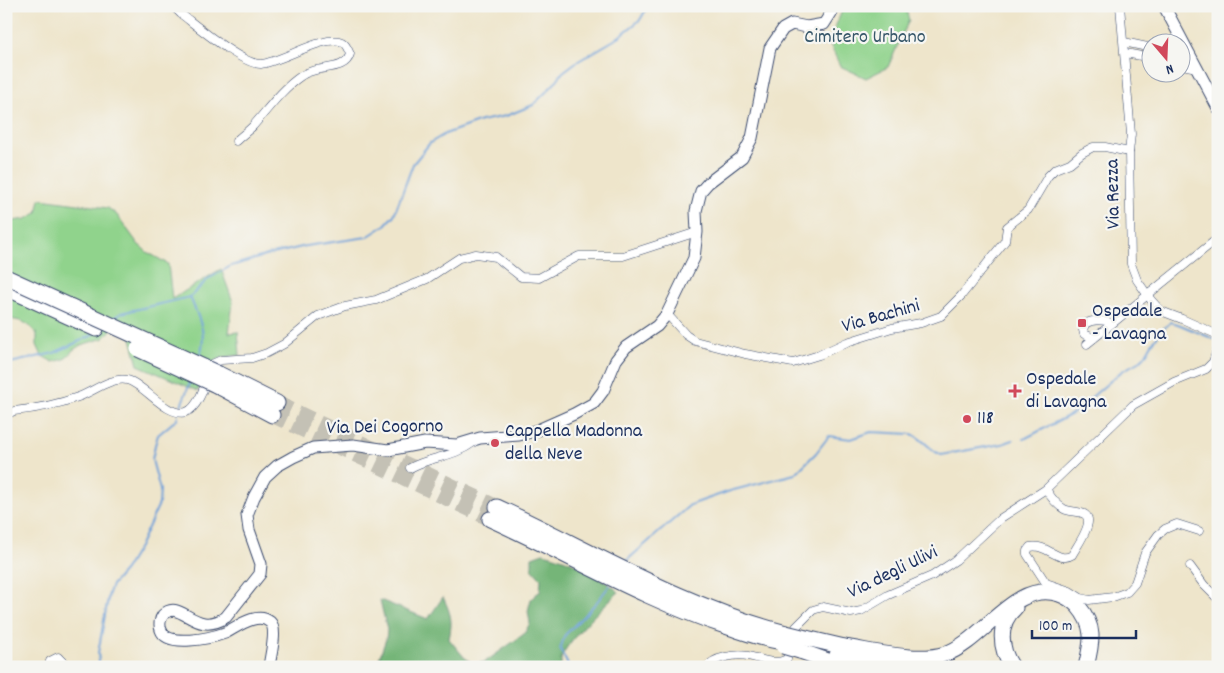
<svg xmlns="http://www.w3.org/2000/svg" width="1224" height="673" font-family="Dekko,sans-serif">
  <style>
    .green { fill: #90d38c; stroke: #568175 }
    .forest { fill: #74b578; stroke: #48726b }
    .lines { fill: none; stroke-linecap: round; stroke-linejoin: round }
    .stream { stroke: #6da0d9; stroke-width: 2 }
    .highway-tunnel { stroke: #c4c1b5; stroke-width: 15; stroke-dasharray: 15 8; stroke-linecap: butt }
    .street-casing { stroke: #3b4a6e; stroke-width: 9 }
    .secondary-casing { stroke: #3b4a6e; stroke-width: 13 }
    .highway-casing { stroke: #3b4a6e; stroke-width: 17 }
    .street { stroke: #fff; stroke-width: 8 }
    .secondary { stroke: #fff; stroke-width: 11 }
    .highway { stroke: #fff; stroke-width: 15 }
    .highway-bridge-casing { stroke: #3b4a6e; stroke-width: 17; stroke-linecap: butt }
    .highway-bridge { stroke: #fff; stroke-width: 15 }
    .poi-dot { fill: #d1495b; stroke: #f6f6f2; stroke-width: 2 }
    .labels { text-anchor: middle; dominant-baseline: central; stroke-width: 4.5; stroke-linejoin: round; paint-order: stroke }
    .park-label { font-size: 20px; fill: #38586a; stroke: #f6f6f2 }
    .street-label { font-size: 20px; fill: #1b2f5e; stroke: #f6f6f2 }
    .poi-label { font-size: 20px; fill: #1b2f5e; stroke: #f6f6f2; text-anchor: start }
  </style>
  <rect width="100%" height="100%" fill="#f6f6f2"/>
  <filter id="ink" filterUnits="userSpaceOnUse"><feTurbulence type="fractalNoise" baseFrequency=".02" numOctaves="2"/><feDisplacementMap in="SourceGraphic" scale="10" xChannelSelector="R" yChannelSelector="G"/><feConvolveMatrix kernelMatrix="1 2 1 2 8 2 1 2 1" color-interpolation-filters="sRGB"/></filter>
  <filter id="wash" filterUnits="userSpaceOnUse"><feTurbulence type="fractalNoise" baseFrequency=".0096" numOctaves="4" result="noise"/><feDisplacementMap in="SourceGraphic" scale="20" xChannelSelector="R" yChannelSelector="G"/><feGaussianBlur stdDeviation="1.12" result="paint"/><feColorMatrix in="noise" values="0 0 0 0 0 0 0 0 0 0 0 0 0 0 0 0 0 1.4 0 .05"/><feComposite in="paint" operator="in"/></filter>
  <g filter="url(#wash)">
    <rect width="100%" height="100%" fill="#eee5cb"/>
    <g class="green">
      <polygon points="844,6 905,6 909,20 888,67 866,78 840,66 829,42"/>
      <path d="M40 199 108 208 117 215 138 244 147 252 168 264 172 299 221 269 233 302 229 333 238 332 240 355C209 358 208 364 198 391L138 365 131 338 117 323 104 338 81 345 73 350 65 359 53 362 42 356 37 345V334C28 322 21 320 6 319V222L26 219 37 213Z"/>
    </g>
    <path class="forest" d="M543 553C568 558 599 575 619 592 606 603 564 644 561 659 561 661 561 665 561 667H376L386 639 387 630 380 600 428 619 443 597C451 614 453 620 449 639L464 657 473 664 485 662 524 634 530 623 528 611 531 599 540 591 541 579 532 569V557Z"/>
    <g class="lines">
      <g class="stream">
        <path d="M190 297C200 321 208 333 199 359"/>
        <polyline points="112,319 121,313 190,297 208,279 231,266 268,255 306,246 367,237 384,226 394,215 413,164 430,143 445,134 481,121 506,116 533,105 554,84 563,72 575,63 616,39 640,20 648,6"/>
        <polyline points="6,364 54,353 93,335"/>
        <polyline points="179,411 191,380"/>
        <polyline points="1024,439 1072,414 1122,371 1140,361 1145,356 1153,342 1162,330 1171,322 1178,324 1214,339"/>
        <path d="M625 562 690 505 730 491 795 474 816 453 829 436 851 439 871 432 912 434C923 439 930 450 941 455L1002 444 1013 440"/>
        <polyline points="102,667 99,662 98,653 109,593 112,585 125,570 139,547 159,504 160,490 152,460 155,445 158,435 177,419 178,415"/>
        <polyline points="569,667 560,649 565,635 596,603 610,585"/>
      </g>
    </g>
  </g>
  <g filter="url(#ink)">
    <g class="lines">
      <g class="highway-tunnel">
        <polyline points="277,403 497,507"/>
        <polyline points="272,415 490,519"/>
      </g>
      <g class="street-casing">
        <g id="street">
          <path d="M173 6 181 14C197 26 243 65 261 64 281 62 325 34 342 42 346 44 348 49 350 54 345 73 317 64 301 76 282 89 268 109 253 126 248 131 241 136 236 141"/>
          <polyline points="1120,6 1131,134 1129,152 1131,264 1137,280 1151,300 1161,311 1182,319 1218,335"/>
          <polyline points="1124,42 1152,48"/>
          <polyline points="1125,53 1152,58"/>
          <polyline points="1182,65 1197,68"/>
          <polyline points="667,314 686,335 695,341 745,354 793,363 819,355 847,342 892,328 921,323 941,316 961,296 1005,241 1007,227 1028,210 1048,176 1055,169 1070,163 1082,153 1093,147 1105,147 1129,152"/>
          <path d="M1094 338 1084 334 1083 330 1085 324C1093 319 1104 320 1112 323"/>
          <polyline points="1087,344 1218,238"/>
          <path d="M6 415 14 411C34 409 59 404 78 397 93 392 110 377 127 380 143 383 167 418 186 412 200 408 207 377 212 364L221 360 252 358 267 353 284 344 318 316 345 306 376 300 427 279 459 258 476 254 496 257 521 277 539 278 579 256H623L697 232"/>
          <path d="M410 468C431 456 453 458 474 442"/>
          <path d="M1046 489C1050 496 1057 505 1064 509 1073 514 1093 508 1087 527 1084 537 1077 546 1072 555 1058 564 1047 543 1030 547L1027 551V554L1046 583 1070 591 1081 598 1089 600 1113 597 1127 592 1135 583 1145 553 1158 535 1165 529 1177 524 1199 531"/>
          <polyline points="1190,566 1204,585 1218,599"/>
          <polyline points="49,667 50,661 58,657 68,667"/>
          <path d="M707 667C714 657 736 654 748 656 763 659 773 666 787 659L796 627 813 610 823 607 851 613 861 611 888 595 932 576 956 560 1001 518 1046 489 1133 405 1174 382 1206 369 1213 362 1218 347"/>
        </g>
      </g>
      <g class="secondary-casing">
        <g id="secondary">
          <polyline points="1164,6 1218,108"/>
          <path d="M269 667C270 657 278 629 270 622 257 611 237 627 225 633 211 638 167 648 161 630 159 625 160 619 163 615 181 597 194 638 226 617L260 574 261 564 249 530 247 515 254 497 265 477 277 466 293 457 313 448 353 445 388 450 425 443 457 445 480 438 519 435 538 430 574 414 594 403 603 391 616 360 626 347 657 326 667 314 694 258 697 232 696 211 701 191 708 183 742 157 752 138 770 48 783 29 792 24 807 27 824 24 831 13 832 6"/>
        </g>
      </g>
      <g class="highway-casing">
        <g id="highway">
          <polyline points="6,288 96,329"/>
          <polyline points="219,374 277,403"/>
          <polyline points="214,384 272,415"/>
          <path d="M497 507C592 551 684 607 786 633"/>
          <path d="M490 519C568 554 643 599 725 626 744 632 764 640 784 642"/>
          <polyline points="806,638 853,649"/>
          <path d="M843 647C872 651 918 663 945 654 984 641 1015 579 1059 594 1065 596 1073 601 1078 606 1096 627 1092 642 1086 667"/>
          <polyline points="800,651 845,667"/>
          <polyline points="837,655 886,667"/>
          <path d="M1012 667C1000 649 997 624 1015 608"/>
        </g>
      </g>
      <use href="#street" class="street"/>
      <use href="#secondary" class="secondary"/>
      <use href="#highway" class="highway"/>
      <g class="highway-bridge-casing">
        <g id="highway-bridge">
          <polyline points="6,277 219,374"/>
          <polyline points="138,349 214,384"/>
          <polyline points="786,633 806,638"/>
          <polyline points="783,646 800,651"/>
        </g>
      </g>
      <use href="#highway-bridge" class="highway-bridge"/>
    </g>
  </g>
  <g class="poi-dot">
    <rect x="1077" y="318" width="10" height="10" rx="2.5"/>
    <path d="M1012.5 383.5h5v5h5v5h-5v5h-5v-5h-5v-5h5z"/>
    <circle cx="967" cy="419" r="5"/>
    <circle cx="495" cy="443" r="5"/>
  </g>
  <g class="labels">
    <g class="park-label">
      <text x="865" y="38">Cimitero Urbano</text>
    </g>
    <g class="street-label">
      <text transform="translate(1114 194) rotate(-91)">Via Rezza</text>
      <text transform="translate(881 317) rotate(-16)">Via Bachini</text>
      <text transform="translate(385 428) rotate(-1)">Via Dei Cogorno</text>
      <text transform="translate(893 573) rotate(-26)">Via degli Ulivi</text>
    </g>
    <g class="poi-label">
      <text x="1092" y="312">Ospedale<tspan x="1092" dy="23">- Lavagna</tspan></text>
      <text x="1026" y="380">Ospedale<tspan x="1026" dy="23">di Lavagna</tspan></text>
      <text x="977" y="419">118</text>
      <text x="505" y="432">Cappella Madonna<tspan x="505" dy="23">della Neve</tspan></text>
    </g>
  </g>
  <rect width="1224" height="673" fill="none" stroke="#f6f6f2" stroke-width="25"/>
  <g transform="translate(1166 58) rotate(161)"><circle r="24" fill="#f6f6f2" stroke="#9ea6b7"/>
  <path d="M0-4L9 19L0 12L-9 19Z" fill="#d1495b"/>
  <text y="-8" font-size="14" font-weight="bold" text-anchor="middle" fill="#1b2f5e">N</text>
  </g>
  <path d="M1032 630v8h104v-8" fill="none" stroke="#1b2f5e" stroke-width="2.5"/>
  <text x="1039" y="630" font-size="15" fill="#1b2f5e" stroke="#f6f6f2" stroke-width="4" paint-order="stroke">100 m</text>
</svg>
